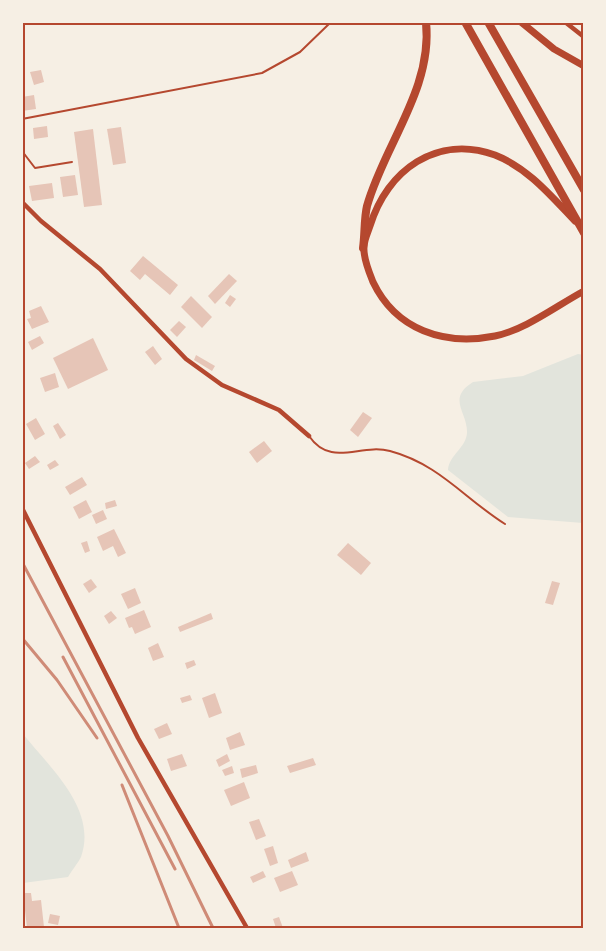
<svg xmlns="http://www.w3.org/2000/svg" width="606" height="951" font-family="Arial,sans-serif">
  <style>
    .green { fill: #e2e4dc }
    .building { fill: #e6c5b7 }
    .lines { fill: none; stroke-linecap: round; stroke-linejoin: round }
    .service { stroke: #b5482f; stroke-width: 2 }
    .minor { stroke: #b5482f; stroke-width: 4.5 }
    .primary { stroke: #b5482f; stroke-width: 7 }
    .trunk { stroke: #b5482f; stroke-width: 8 }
    .rail { stroke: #cf8b77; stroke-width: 3 }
    .neatline { fill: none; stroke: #b5482f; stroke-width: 2 }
  </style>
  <rect width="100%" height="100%" fill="#f6efe4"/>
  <g class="green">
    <path d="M578 354 584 355 583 523 508 517 448 470C449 455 466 448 467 433 468 412 446 399 473 382L523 376Z"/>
    <path d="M23 734C49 767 98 809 81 857 78 863 72 870 68 877L23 883Z"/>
  </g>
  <g class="building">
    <polygon points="41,70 44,82 34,85 30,72"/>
    <polygon points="34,95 36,109 22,111 22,97"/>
    <polygon points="47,126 48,137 34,139 33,128"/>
    <polygon points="121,127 126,163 113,165 107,129"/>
    <polygon points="93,129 102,205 84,207 74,132"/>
    <polygon points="75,175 78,195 63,197 60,177"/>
    <polygon points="52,183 54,198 32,201 29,186"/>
    <polygon points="143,256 178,285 170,295 145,274 140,280 130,271"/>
    <polygon points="229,274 237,281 215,304 208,296"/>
    <polygon points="230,295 236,299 230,307 225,303"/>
    <polygon points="191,296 212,317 202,328 181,307"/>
    <polygon points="41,306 49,322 32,329 27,319 31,318 29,311"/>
    <polygon points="179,321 186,327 177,337 170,330"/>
    <polygon points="40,336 44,343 32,350 28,342"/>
    <polygon points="93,338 108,370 68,389 53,358"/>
    <polygon points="153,346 162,359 155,365 145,352"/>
    <polygon points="196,355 215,366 212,371 194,360"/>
    <polygon points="55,373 59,387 45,392 40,378"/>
    <polygon points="363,412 372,418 358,437 350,430"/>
    <polygon points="36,418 45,434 35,440 26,424"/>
    <polygon points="58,423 66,435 60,439 53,426"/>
    <polygon points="264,441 272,451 257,463 249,452"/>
    <polygon points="35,456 40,462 29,469 25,463"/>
    <polygon points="55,460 59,465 50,470 47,465"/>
    <polygon points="82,477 87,485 70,495 65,487"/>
    <polygon points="86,500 92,512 79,519 73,507"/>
    <polygon points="115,500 117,506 106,509 105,503"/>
    <polygon points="103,510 107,519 96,524 92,515"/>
    <polygon points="114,529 126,553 118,557 113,546 103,551 97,537"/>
    <polygon points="87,541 90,551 85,553 81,543"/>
    <polygon points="348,543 371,563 361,575 337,555"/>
    <polygon points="91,579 97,587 89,593 83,584"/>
    <polygon points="552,581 560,583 553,605 545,603"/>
    <polygon points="135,588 141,603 128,609 121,594"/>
    <polygon points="144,610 151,627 135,634 132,627 129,628 125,618"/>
    <polygon points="111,611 117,618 109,624 104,616"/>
    <polygon points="211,613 213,619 180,632 178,627"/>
    <polygon points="158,643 164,657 153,661 148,648"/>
    <polygon points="194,660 196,665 187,669 185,663"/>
    <polygon points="215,693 222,713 209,718 202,698"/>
    <polygon points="190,695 192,700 182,703 180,698"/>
    <polygon points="167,723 172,734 159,739 154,729"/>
    <polygon points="240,732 245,745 230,750 226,738"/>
    <polygon points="182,754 187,766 171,771 167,759"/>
    <polygon points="227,754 230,761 219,767 216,760"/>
    <polygon points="313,758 316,765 290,773 287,766"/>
    <polygon points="256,765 258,773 242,778 240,769"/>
    <polygon points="232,766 234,773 225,776 222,770"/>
    <polygon points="244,782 250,798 231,806 224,790"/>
    <polygon points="259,819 266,836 256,840 249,822"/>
    <polygon points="273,846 278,863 270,866 264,849"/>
    <polygon points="306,852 309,861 291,868 288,860"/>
    <polygon points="263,871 266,877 253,883 250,877"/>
    <polygon points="292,871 298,885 280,892 274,878"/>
    <polygon points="23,893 31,893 32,901 41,900 44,927 27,928"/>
    <polygon points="50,914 60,916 58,925 48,923"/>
    <polygon points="279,917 283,928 276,928 273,919"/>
  </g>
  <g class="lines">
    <g class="service">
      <polyline points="22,119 262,73 300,52 331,22"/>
      <polyline points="22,151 35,168 72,162"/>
      <polyline points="22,406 23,377"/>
      <path d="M309 436C331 468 360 443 390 451 439 464 465 499 505 524"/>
    </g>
    <g class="minor">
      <polyline points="565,22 584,37"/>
      <polyline points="22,202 41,221 100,269 186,359 222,385 279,410 309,436"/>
      <polyline points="22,508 138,738 247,928"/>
    </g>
    <g class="primary">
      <polyline points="521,22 554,49 584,66"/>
      <path d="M575 221C551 196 528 168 495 155 437 134 387 170 370 226 368 232 364 240 364 247 363 258 369 272 373 282 396 330 444 346 495 336 525 330 556 306 584 291"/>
    </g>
    <g class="trunk">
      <polyline points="465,22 584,233"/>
      <polyline points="488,22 584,190"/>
      <path d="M363 248C365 234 364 219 367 206 384 145 433 89 426 22"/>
    </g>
    <g class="rail">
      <polyline points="22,562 168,836 213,928"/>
      <polyline points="22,638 57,680 97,738"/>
      <polyline points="63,657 175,869"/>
      <polyline points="122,785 179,928"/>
    </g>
  </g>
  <rect width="606" height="951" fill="none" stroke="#f6efe4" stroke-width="48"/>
  <rect x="24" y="24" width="558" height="903" class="neatline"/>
</svg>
